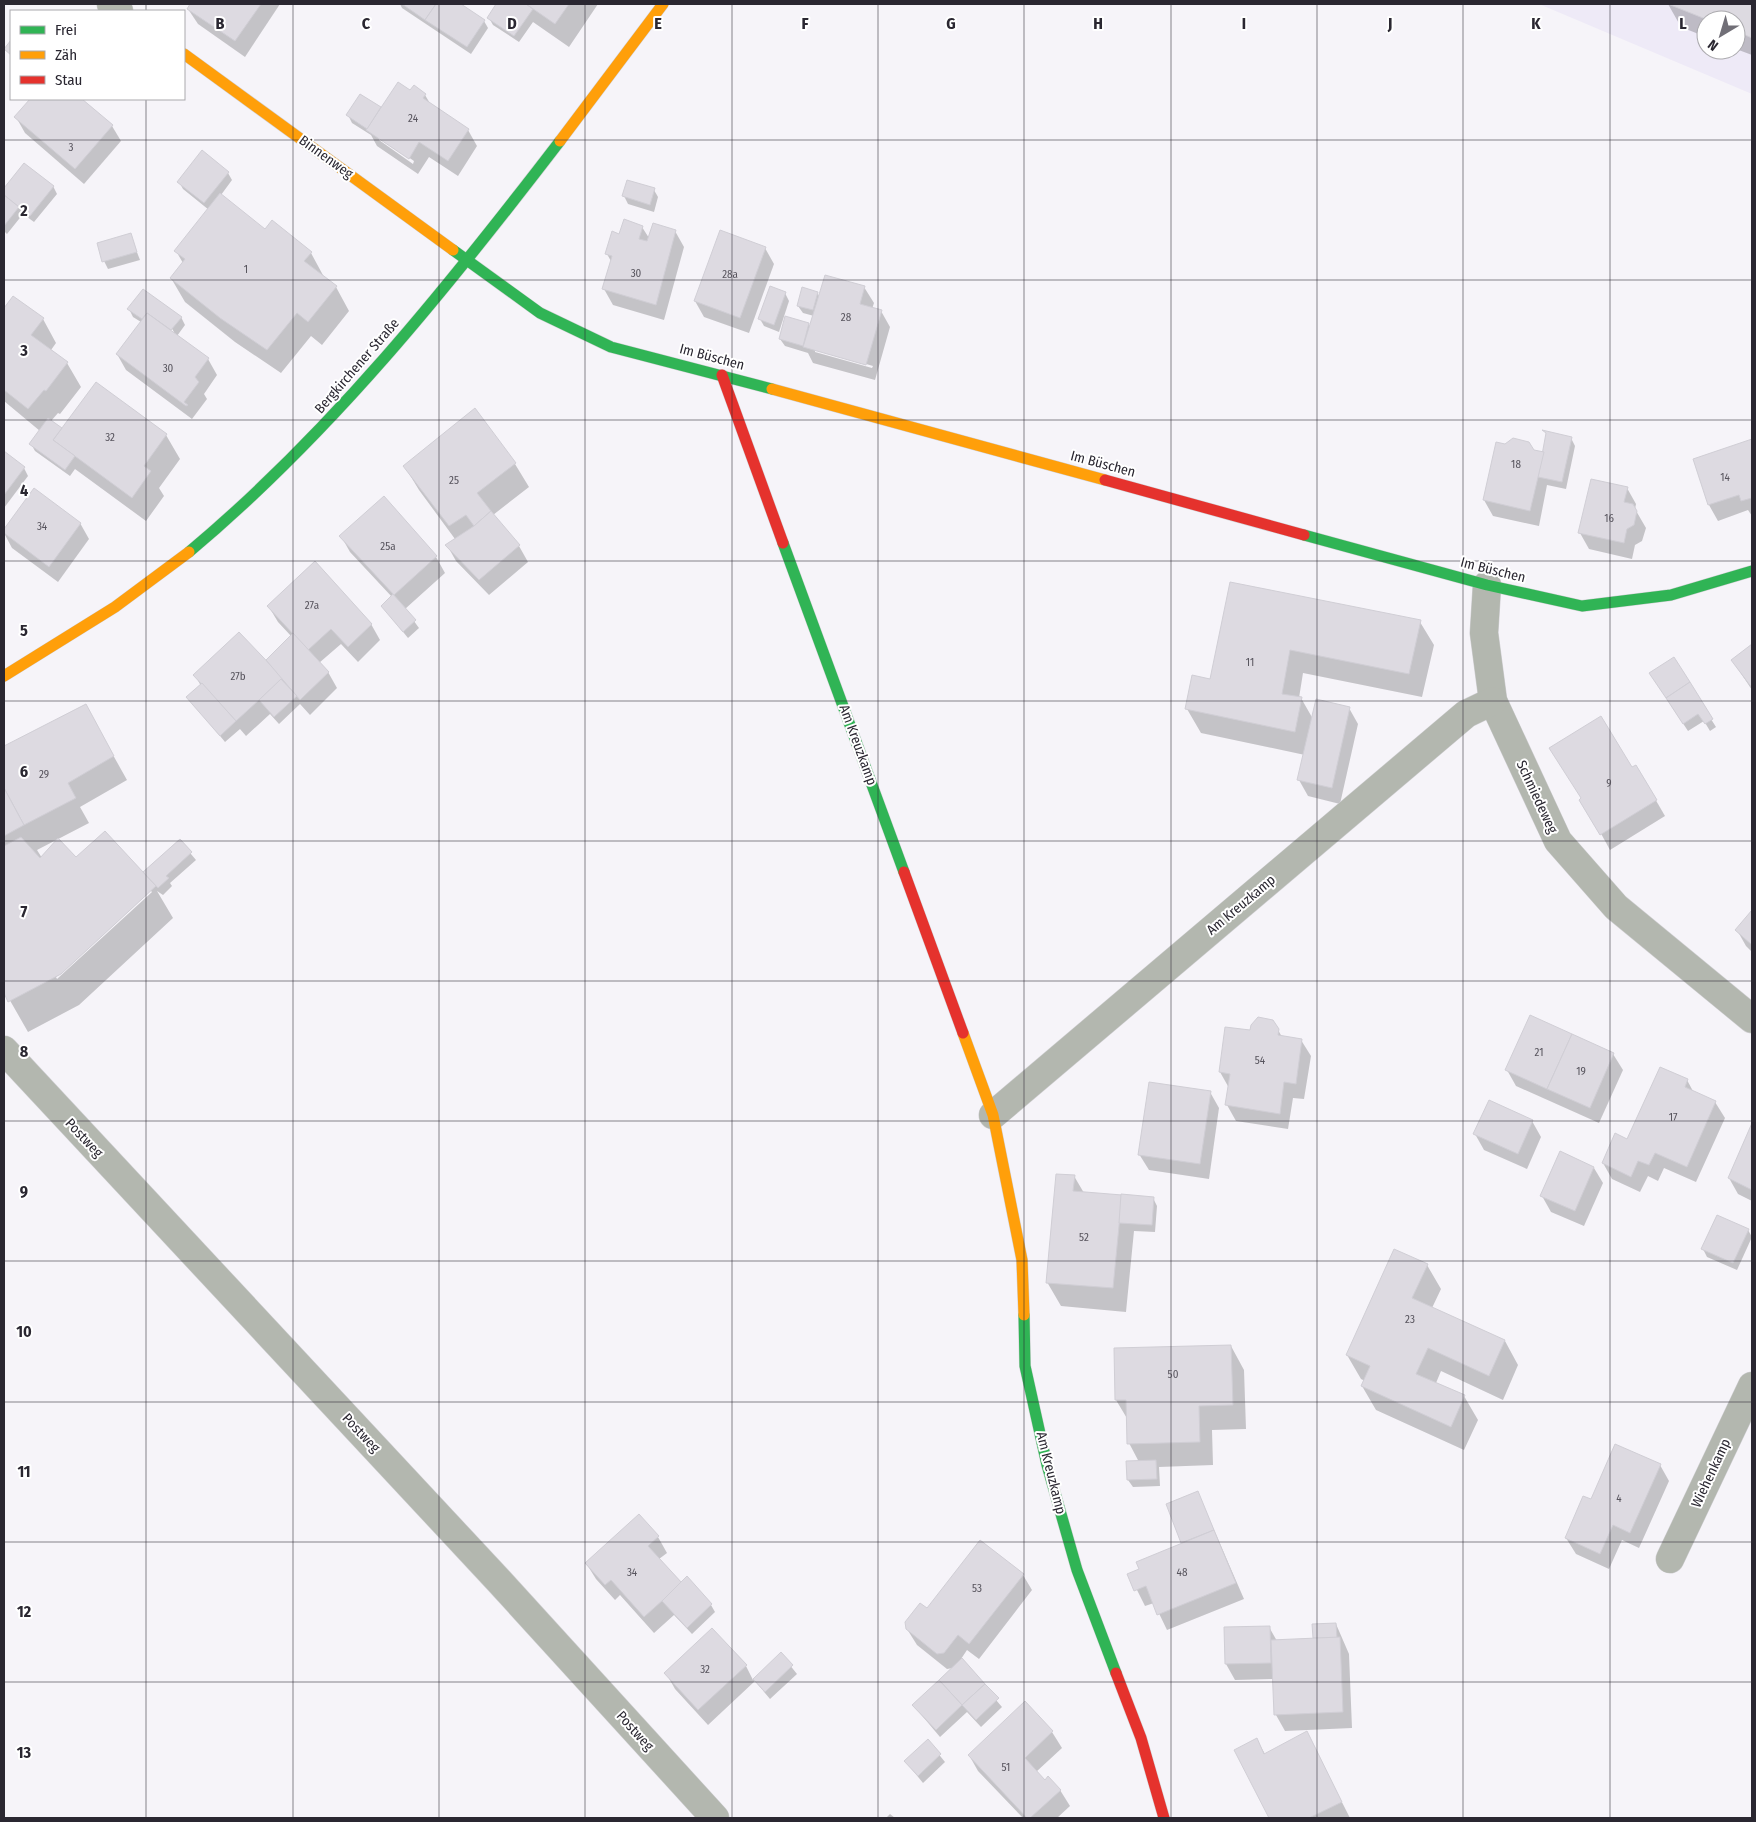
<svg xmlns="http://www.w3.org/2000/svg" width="1756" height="1822" font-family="'Fira Sans Condensed',sans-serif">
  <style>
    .built { fill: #eeeaf7; fill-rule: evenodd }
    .shadow { fill: #0003; fill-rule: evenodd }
    .building { fill: #dddae1; stroke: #d0ced5 }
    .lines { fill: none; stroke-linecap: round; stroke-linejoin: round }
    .street-casing { stroke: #d1d0d4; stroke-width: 29 }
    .fast-casing { stroke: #d1d0d4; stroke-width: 12 }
    .slow-casing { stroke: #d1d0d4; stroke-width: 12 }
    .jam-casing { stroke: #d1d0d4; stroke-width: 12 }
    .street { stroke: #b3b7af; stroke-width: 28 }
    .fast { stroke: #30b455; stroke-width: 11 }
    .slow { stroke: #ff9f0a; stroke-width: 11 }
    .jam { stroke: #e5322d; stroke-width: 11 }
    .grid { fill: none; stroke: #2a2731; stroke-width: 1; stroke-opacity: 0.55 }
    .labels { text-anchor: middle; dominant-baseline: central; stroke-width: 4; stroke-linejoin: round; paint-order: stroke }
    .number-label { font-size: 11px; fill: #57545d }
    .street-label { font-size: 14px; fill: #2a2731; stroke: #fff }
    .grid-label { font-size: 16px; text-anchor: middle; font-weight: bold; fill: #2a2731; stroke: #fff; stroke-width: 4; stroke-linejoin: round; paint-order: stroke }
  </style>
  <rect width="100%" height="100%" fill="#f6f4f9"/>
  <path class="built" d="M1539 4H1752V94ZM1706 20H1736V50H1706Z"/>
  <g class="shadow">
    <polygon points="192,4 280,4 245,57 198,24 188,9"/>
    <polygon points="400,4 459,4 484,21 488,28 471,54 402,8"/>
    <polygon points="498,4 598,4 569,47 533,22 519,42 493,25 489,18"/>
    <polygon points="1668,4 1752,4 1752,55 1736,49 1736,20 1706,20 1706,37 1681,27"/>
    <path d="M411 92 425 95 431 105 468 130 477 146 458 176 429 157 418 174 377 146 371 135 352 123 348 115 361 95 381 109ZM379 137 414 161 413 164 379 140Z"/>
    <polygon points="32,99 81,99 112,126 121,141 84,184 25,133 16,117"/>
    <polygon points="24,164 53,186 57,194 34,222 23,214 7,234 4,231 4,190"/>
    <polygon points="228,173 232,180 221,195 265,231 311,253 324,277 336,287 349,311 322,345 311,336 281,373 235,342 185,302 171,278 183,263 176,251 209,210 183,189 179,182"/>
    <polygon points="654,190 658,197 654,212 628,204 624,196"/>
    <polygon points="642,227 649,238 675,231 684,247 664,320 613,305 604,289 612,263 607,254 620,235"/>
    <polygon points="130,234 140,260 108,269 104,261"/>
    <polygon points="765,248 774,264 749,333 704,317 695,301"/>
    <path d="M864 287 874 303 872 309 881 311 890 327 875 380 813 363 808 353 785 346 780 339 808 324 810 327 814 316 803 313 798 306 817 293 820 297ZM815 349 873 366 872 368 815 352Z"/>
    <polygon points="785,293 789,301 779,332 764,326 760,319"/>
    <polygon points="13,298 43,319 56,343 51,350 67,363 81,387 60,414 58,413 51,421 62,430 96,383 166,435 180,459 159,488 164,496 146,521 75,469 70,476 35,451 31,444 40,431 4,401 4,311"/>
    <path d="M129 309 181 317 185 325 177 336 208 359 217 375 204 394 207 399 192 419 126 370 117 354 141 322 133 317ZM169 324 174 332H171L167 326Z"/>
    <polygon points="1571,438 1575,446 1566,489 1547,485 1539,526 1493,516 1484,500 1506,445 1541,453"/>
    <polygon points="1752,441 1752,516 1748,510 1718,521 1709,505 1694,460"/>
    <polygon points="4,453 24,468 28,476 4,508"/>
    <polygon points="515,464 529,487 493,515 519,546 528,562 489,595 456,561 447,545 455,539 419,490 405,467"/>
    <polygon points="1627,488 1636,504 1635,509 1646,528 1642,541 1635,545 1632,559 1589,549 1580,533"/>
    <polygon points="34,490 80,523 89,539 58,582 12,548 4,533"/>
    <polygon points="341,536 436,557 445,573 405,609 419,628 408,638 382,606 392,597 350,552"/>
    <polygon points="1231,583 1420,622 1434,645 1422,697 1303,673 1299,698 1301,698 1313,719 1349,708 1358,724 1340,804 1308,796 1299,780 1305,755 1201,733 1187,709 1211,680"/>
    <polygon points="269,607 371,624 380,640 358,662 341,644 319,663 328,672 337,688 310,715 300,704 279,724 270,714 246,736 240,729 225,742 188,697 201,686 195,675 266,662 291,636 278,622"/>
    <polygon points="1752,645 1752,690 1732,660"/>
    <polygon points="1673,659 1716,727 1710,731 1704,721 1688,731 1655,681"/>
    <path d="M85 705 127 780 80 807 89 823 37 850 42 858 76 859 148 877 145 872 180 841 196 860 170 883 172 886 163 895 157 891 173 918 79 1005 28 1032 4 990V790L10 801 12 800 4 785V747ZM150 890 152 892 57 979 56 977Z"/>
    <polygon points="1636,766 1665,816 1610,850 1582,799"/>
    <polygon points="1752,912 1752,952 1746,946 1737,930"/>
    <polygon points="1273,1021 1282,1037 1301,1040 1311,1056 1304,1099 1293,1098 1288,1129 1236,1121 1227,1105 1229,1088 1220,1072 1226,1029 1251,1032"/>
    <polygon points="1613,1054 1623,1070 1599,1123 1516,1086 1507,1070"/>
    <polygon points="1687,1080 1694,1093 1715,1102 1725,1118 1696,1182 1664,1168 1658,1181 1648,1176 1640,1192 1612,1179 1603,1163"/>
    <polygon points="1210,1092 1219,1108 1209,1179 1149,1170 1139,1154"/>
    <polygon points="1532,1121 1541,1137 1527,1169 1484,1150 1475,1134"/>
    <polygon points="1752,1126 1752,1201 1738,1194 1729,1178"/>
    <polygon points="1594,1168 1603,1183 1584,1226 1551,1212 1542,1196"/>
    <polygon points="1074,1176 1084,1193 1153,1198 1157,1206 1155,1232 1134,1231 1126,1312 1061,1306 1047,1282"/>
    <polygon points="1748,1230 1752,1237 1737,1270 1707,1257 1703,1249"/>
    <polygon points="1427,1265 1441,1289 1432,1308 1505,1341 1518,1365 1503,1400 1441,1371 1436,1383 1464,1396 1478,1420 1464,1450 1376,1410 1362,1386 1365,1381 1361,1379 1347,1355"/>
    <polygon points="1231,1346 1244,1370 1246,1429 1212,1430 1213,1465 1159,1467 1160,1486 1133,1487 1128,1480 1139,1462 1129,1443 1128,1420 1116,1400"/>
    <polygon points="1660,1465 1669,1481 1639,1548 1622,1540 1609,1569 1576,1554 1566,1538 1591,1501"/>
    <polygon points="1201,1500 1244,1599 1167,1630 1154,1603 1145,1606 1129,1574 1140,1570 1183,1544 1167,1505"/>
    <polygon points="658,1537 667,1553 659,1559 681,1583 711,1605 715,1612 692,1634 674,1615 654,1633 620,1595 615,1600 596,1579 586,1563"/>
    <polygon points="1023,1575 1032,1590 979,1659 967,1650 961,1659 1002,1707 981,1727 967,1712 940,1737 913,1705 953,1668 947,1669 917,1645 907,1629 927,1610"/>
    <polygon points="1336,1624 1349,1654 1352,1728 1285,1731 1276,1715 1274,1679 1235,1680 1226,1664 1225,1628 1269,1627 1277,1641 1315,1640 1314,1625"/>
    <polygon points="781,1654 797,1674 770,1699 755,1681 708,1725 675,1689 666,1673 746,1666 753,1680"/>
    <polygon points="1025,1703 1052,1732 1062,1748 1036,1772 1045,1781 1060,1790 1070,1806 1057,1818 1023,1818 978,1771 969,1755"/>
    <polygon points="1257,1740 1265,1754 1315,1749 1350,1818 1271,1818 1236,1750"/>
    <polygon points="928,1741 945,1762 923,1783 906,1762"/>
    <polygon points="890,1814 895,1818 886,1818"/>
  </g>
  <g class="building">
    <polygon points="190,4 261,4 235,41 187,9"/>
    <polygon points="402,4 436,4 425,20"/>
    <polygon points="436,4 461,4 485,20 467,47 425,20"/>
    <polygon points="496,4 526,4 533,9 514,36 487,18"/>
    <polygon points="526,4 569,4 555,24"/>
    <polygon points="1668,4 1752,4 1752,38 1736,31 1736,20 1708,20"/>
    <polygon points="11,40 11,55 4,49"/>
    <polygon points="398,82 410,90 414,85 426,94 423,98 469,129 448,161 419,142 409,159 366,130"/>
    <polygon points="360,94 381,107 367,129 346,115"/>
    <polygon points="30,99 82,99 113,125 75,169 14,117"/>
    <polygon points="202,150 229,172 204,203 177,182"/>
    <polygon points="24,163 54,186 30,216 4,195 4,188"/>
    <polygon points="627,180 655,188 650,205 622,196"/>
    <polygon points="220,193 265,229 272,220 312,252 304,261 337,286 308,322 297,313 267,350 220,318 170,278 185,259 174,251"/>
    <polygon points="4,195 19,207 4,226"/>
    <polygon points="624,219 643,226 639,239 647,241 653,223 676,230 656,305 602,289 612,256 605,254 612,231 619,234"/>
    <polygon points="720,230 766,247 740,318 694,301"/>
    <polygon points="131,233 137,252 102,262 97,243"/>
    <polygon points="825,275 865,286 860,304 882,310 866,365 803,347"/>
    <polygon points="770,286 786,292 774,325 758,319"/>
    <polygon points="802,287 818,292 813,310 797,306"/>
    <polygon points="143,289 182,317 171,330 147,313 142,319 127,309"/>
    <polygon points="13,296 44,318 31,335 68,362 46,391 44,390 28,409 4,390 4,308"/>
    <polygon points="147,313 209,358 195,377 199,382 184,402 188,405 186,406 116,354"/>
    <polygon points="785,316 809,323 803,346 779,339"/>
    <polygon points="96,382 167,434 144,466 151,471 132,498 53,440"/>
    <polygon points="475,408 516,463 477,493 491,511 474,526 466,515 449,526 403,466"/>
    <polygon points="48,418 62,428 53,440 75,456 65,470 29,444"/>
    <polygon points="1542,430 1572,437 1562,482 1538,477 1546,433"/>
    <polygon points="1513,438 1529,442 1534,450 1544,452 1530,511 1483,500 1496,442 1505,444"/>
    <polygon points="1752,439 1752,498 1741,501 1739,495 1708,505 1693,459"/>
    <polygon points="4,451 25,467 4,495"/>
    <polygon points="1591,479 1628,487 1624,502 1633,504 1637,511 1634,525 1627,529 1624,543 1578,533"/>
    <polygon points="34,488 81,523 49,567 4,533 4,529"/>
    <polygon points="384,496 437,556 394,595 339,536"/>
    <polygon points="491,511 520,545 479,580 445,545 474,526"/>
    <polygon points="315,561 372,624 348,647 331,629 308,650 267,606"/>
    <polygon points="1230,582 1421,620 1409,674 1290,650 1282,694 1302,697 1295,732 1185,709 1192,675 1210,679"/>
    <polygon points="393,594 416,620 403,632 381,606"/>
    <polygon points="239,632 283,678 236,721 193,675"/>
    <polygon points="293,633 329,672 300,700 266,660"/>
    <polygon points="1752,644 1752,688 1731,660"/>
    <polygon points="1674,657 1690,682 1666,698 1649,673"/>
    <polygon points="281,679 297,696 274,717 259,700"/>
    <polygon points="1690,682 1713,719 1705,724 1698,714 1683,724 1666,698"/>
    <polygon points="202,683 236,721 220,736 186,697"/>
    <polygon points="1316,699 1350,707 1332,788 1297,780"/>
    <polygon points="86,704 114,756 68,783 76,798 24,825 4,788 4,746"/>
    <polygon points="1601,716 1632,767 1636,765 1657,800 1600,835 1579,800 1581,798 1549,748"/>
    <polygon points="4,788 24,825 4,836"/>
    <polygon points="105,831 156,886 61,974 8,1002 4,993 4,846 21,837 40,858 58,838 76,857"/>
    <polygon points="180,839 192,852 166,876 169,878 158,888 143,872"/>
    <polygon points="1752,910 1752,945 1735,930"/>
    <polygon points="1530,1015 1572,1034 1547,1089 1505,1070"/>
    <polygon points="1258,1017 1273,1020 1279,1029 1278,1035 1302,1039 1296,1084 1284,1082 1280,1114 1225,1105 1230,1074 1219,1072 1225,1027 1250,1030 1251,1025"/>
    <polygon points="1572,1034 1614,1053 1590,1108 1547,1089"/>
    <polygon points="1660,1067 1688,1079 1685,1087 1716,1101 1687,1167 1655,1153 1649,1165 1638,1161 1631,1177 1602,1163 1615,1133 1627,1139"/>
    <polygon points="1149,1082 1211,1091 1200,1164 1138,1155"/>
    <polygon points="1489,1100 1533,1120 1518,1154 1473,1134"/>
    <polygon points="1752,1123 1752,1190 1728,1178"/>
    <polygon points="1560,1151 1594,1167 1575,1211 1540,1196"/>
    <polygon points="1056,1174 1075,1175 1073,1191 1122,1195 1113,1288 1046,1283"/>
    <polygon points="1121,1194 1154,1197 1152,1225 1119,1223"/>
    <polygon points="1717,1215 1749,1229 1733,1263 1701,1249"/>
    <polygon points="1394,1249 1428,1264 1412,1298 1505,1340 1489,1376 1428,1348 1416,1374 1465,1395 1451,1427 1361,1386 1370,1366 1346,1355"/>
    <polygon points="1231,1345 1233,1405 1199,1406 1200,1442 1127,1444 1126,1400 1115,1400 1114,1348"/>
    <polygon points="1615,1444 1661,1464 1630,1533 1613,1525 1600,1554 1565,1538 1583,1496 1591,1499"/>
    <polygon points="1156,1460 1157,1479 1127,1480 1126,1461"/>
    <polygon points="1198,1491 1214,1530 1181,1543 1166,1504"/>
    <polygon points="639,1514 659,1536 648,1546 682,1583 644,1617 611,1580 605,1585 585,1563"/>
    <polygon points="1214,1530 1236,1583 1157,1615 1146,1586 1134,1591 1127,1574 1139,1569 1136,1562"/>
    <polygon points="980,1540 1024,1574 969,1644 958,1635 944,1653 937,1654 906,1629 905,1622 920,1603 927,1608"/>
    <polygon points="687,1576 712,1604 687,1628 662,1601"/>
    <polygon points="1336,1623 1337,1638 1313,1638 1312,1624"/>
    <polygon points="1270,1626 1271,1663 1225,1664 1224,1627"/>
    <polygon points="712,1628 747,1665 698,1710 664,1673"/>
    <polygon points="1340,1637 1343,1712 1274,1715 1271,1640"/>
    <polygon points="781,1652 793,1665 765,1692 753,1679"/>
    <polygon points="962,1658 985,1684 962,1705 939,1680"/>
    <polygon points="939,1680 962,1705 936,1730 912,1705"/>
    <polygon points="985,1684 999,1698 976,1720 962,1705"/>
    <polygon points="1025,1701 1053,1731 1025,1758 1045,1780 1048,1776 1061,1790 1030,1818 1027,1818 968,1755"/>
    <polygon points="1307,1731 1342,1802 1309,1818 1269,1818 1234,1750 1257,1738 1264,1754"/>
    <polygon points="928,1739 941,1754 918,1776 904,1761"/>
  </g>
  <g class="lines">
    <g class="street-casing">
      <g id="street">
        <polyline points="111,4 119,11"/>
        <polyline points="1487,585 1484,633 1493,701 1558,841 1616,907 1752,1019"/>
        <polyline points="4,1050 499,1581 715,1818"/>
        <polyline points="993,1115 1466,714 1493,701"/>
        <polyline points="1670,1559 1752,1386"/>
      </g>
    </g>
    <g class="fast-casing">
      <g id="fast">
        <polyline points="453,250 540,313 611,347 772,389"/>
        <polyline points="1304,535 1487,585 1582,606 1671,595 1752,571"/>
        <polyline points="783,543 904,872"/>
        <path d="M189 552C331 433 448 287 560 141"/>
        <polyline points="1024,1315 1025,1366 1047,1465 1077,1570 1116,1673"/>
      </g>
    </g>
    <g class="slow-casing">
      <g id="slow">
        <polyline points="184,54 453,250"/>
        <polyline points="560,141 663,4"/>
        <polyline points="772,389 1105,480"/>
        <polyline points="4,676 115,607 189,552"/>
        <polyline points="963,1033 993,1115 1022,1260 1024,1315"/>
      </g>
    </g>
    <g class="jam-casing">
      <g id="jam">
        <polyline points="722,375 783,543"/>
        <polyline points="1105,480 1304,535"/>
        <polyline points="904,872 963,1033"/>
        <polyline points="1116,1673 1141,1738 1164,1818"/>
      </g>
    </g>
    <use href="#street" class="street"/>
    <use href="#fast" class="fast"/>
    <use href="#slow" class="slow"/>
    <use href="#jam" class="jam"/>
  </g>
  <path class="grid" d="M146 4V11M293 4V1818M439 4V1818M585 4V1818M732 4V1818M878 4V1818M1024 4V1818M1171 4V1818M1317 4V1818M1463 4V1818M1610 4V1818M146 99V1818M4 140H1752M4 280H1752M4 420H1752M4 561H1752M4 701H1752M4 841H1752M4 981H1752M4 1121H1752M4 1261H1752M4 1402H1752M4 1542H1752M4 1682H1752"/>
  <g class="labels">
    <g class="number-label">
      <text x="413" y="118">24</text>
      <text x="71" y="147">3</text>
      <text x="246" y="269">1</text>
      <text x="636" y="273">30</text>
      <text x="730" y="274">28a</text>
      <text x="846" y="317">28</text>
      <text x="168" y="368">30</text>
      <text x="110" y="437">32</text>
      <text x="1516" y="464">18</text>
      <text x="1725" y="477">14</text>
      <text x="454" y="480">25</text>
      <text x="1609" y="518">16</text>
      <text x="42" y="526">34</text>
      <text x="388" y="546">25a</text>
      <text x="312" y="605">27a</text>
      <text x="1250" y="662">11</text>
      <text x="238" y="676">27b</text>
      <text x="44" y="774">29</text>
      <text x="1609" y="783">9</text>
      <text x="1539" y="1052">21</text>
      <text x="1260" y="1060">54</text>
      <text x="1581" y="1071">19</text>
      <text x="1673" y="1117">17</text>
      <text x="1084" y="1237">52</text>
      <text x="1410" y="1319">23</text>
      <text x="1173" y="1374">50</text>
      <text x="1619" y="1498">4</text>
      <text x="632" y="1572">34</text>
      <text x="1182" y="1572">48</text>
      <text x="977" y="1588">53</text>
      <text x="705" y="1669">32</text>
      <text x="1006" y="1767">51</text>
    </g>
    <g class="street-label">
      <text transform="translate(326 157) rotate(36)">Binnenweg</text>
      <text transform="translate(712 357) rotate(15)">Im Büschen</text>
      <text transform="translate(357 366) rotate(-49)">Bergkirchener Straße</text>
      <text transform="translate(1103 464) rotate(15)">Im Büschen</text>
      <text transform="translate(1493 570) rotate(14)">Im Büschen</text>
      <text transform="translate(858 745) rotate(70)">Am Kreuzkamp</text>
      <text transform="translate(1537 797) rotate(65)">Schmiedeweg</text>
      <text transform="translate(1241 905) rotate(-40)">Am Kreuzkamp</text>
      <text transform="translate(84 1138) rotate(47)">Postweg</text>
      <text transform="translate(361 1433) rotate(47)">Postweg</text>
      <text transform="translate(1051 1473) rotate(76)">Am Kreuzkamp</text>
      <text transform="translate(1711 1473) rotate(-65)">Wiehenkamp</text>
      <text transform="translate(635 1731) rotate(48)">Postweg</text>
    </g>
  </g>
  <g class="grid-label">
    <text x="220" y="29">B</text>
    <text x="366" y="29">C</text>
    <text x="512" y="29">D</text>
    <text x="658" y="29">E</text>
    <text x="805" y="29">F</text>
    <text x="951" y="29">G</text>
    <text x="1098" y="29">H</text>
    <text x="1244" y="29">I</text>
    <text x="1390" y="29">J</text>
    <text x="1536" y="29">K</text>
    <text x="1683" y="29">L</text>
    <text x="24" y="216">2</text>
    <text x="24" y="356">3</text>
    <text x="24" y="496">4</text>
    <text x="24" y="636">5</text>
    <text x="24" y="777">6</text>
    <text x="24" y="917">7</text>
    <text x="24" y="1057">8</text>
    <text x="24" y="1197">9</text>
    <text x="24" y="1337">10</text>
    <text x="24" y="1477">11</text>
    <text x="24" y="1617">12</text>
    <text x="24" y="1758">13</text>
  </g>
  <rect width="1756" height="1822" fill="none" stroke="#2a2731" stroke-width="10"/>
  <rect x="10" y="10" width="175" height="90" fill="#ffffff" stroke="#aaa9ad"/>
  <rect x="20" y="26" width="25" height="8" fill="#30b455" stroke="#aaa9ad"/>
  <text x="55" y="35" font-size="15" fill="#2a2731">Frei</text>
  <rect x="20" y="51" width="25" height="8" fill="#ff9f0a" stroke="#aaa9ad"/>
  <text x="55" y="60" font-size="15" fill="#2a2731">Zäh</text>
  <rect x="20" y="76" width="25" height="8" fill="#e5322d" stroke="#aaa9ad"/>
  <text x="55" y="85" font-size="15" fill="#2a2731">Stau</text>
  <g transform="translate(1721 35) rotate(218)"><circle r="24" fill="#ffffff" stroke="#aaa9ad"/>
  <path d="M0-4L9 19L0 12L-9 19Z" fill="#716f77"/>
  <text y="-8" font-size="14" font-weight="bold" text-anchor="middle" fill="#2a2731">N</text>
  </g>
</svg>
